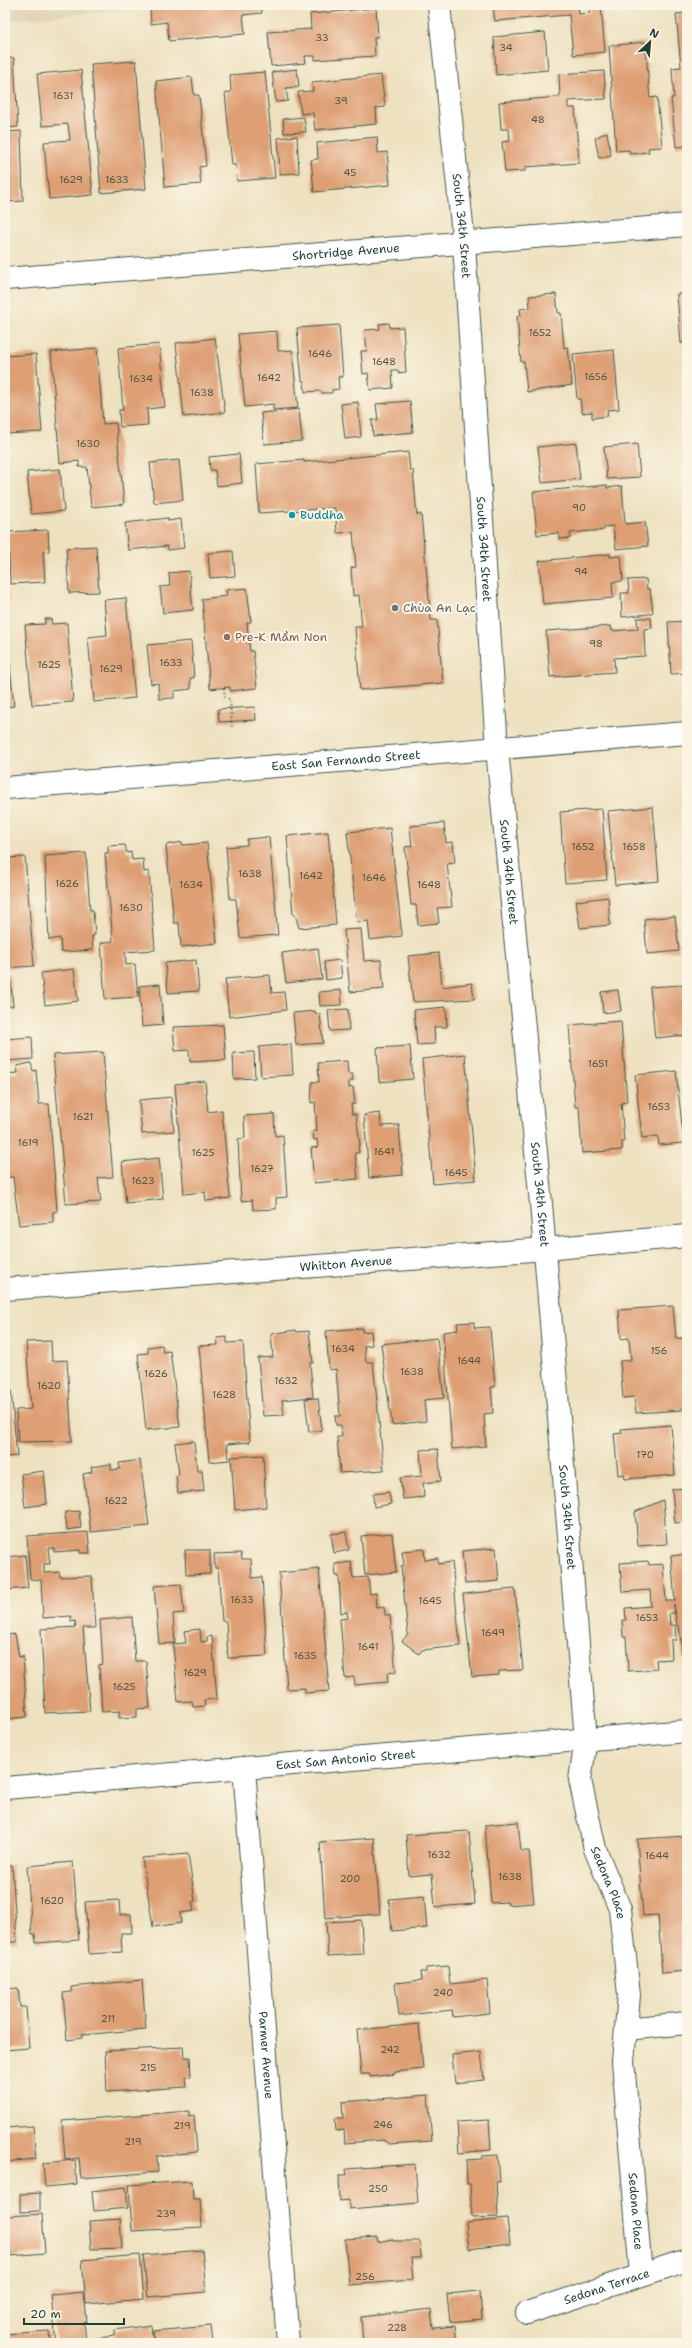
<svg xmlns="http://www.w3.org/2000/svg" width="692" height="2348" font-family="'Shantell Sans',sans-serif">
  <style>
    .built { fill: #ded0b2 }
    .building { fill: #de9f74 }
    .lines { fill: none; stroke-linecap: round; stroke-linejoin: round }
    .minor-casing { stroke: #3e5649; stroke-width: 24 }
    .tertiary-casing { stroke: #3e5649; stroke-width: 24 }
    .path { stroke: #3e5649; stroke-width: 2.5; stroke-dasharray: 1 3; stroke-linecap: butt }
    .minor { stroke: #fff; stroke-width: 22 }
    .tertiary { stroke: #fff; stroke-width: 22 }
    .culture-dot { fill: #0f9aa8; stroke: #fcf5e5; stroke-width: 1.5 }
    .worship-dot { fill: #6b7280; stroke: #fcf5e5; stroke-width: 1.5 }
    .education-dot { fill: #8d6e63; stroke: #fcf5e5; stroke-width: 1.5 }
    .labels { text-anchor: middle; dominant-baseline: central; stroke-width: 4; stroke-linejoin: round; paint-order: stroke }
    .number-label { font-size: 10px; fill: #4f5644 }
    .street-label { font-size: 12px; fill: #1f3d34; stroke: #fcf5e5 }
    .culture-label { font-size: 12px; fill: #0d838f; stroke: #fcf5e5; text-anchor: start }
    .worship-label { font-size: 12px; fill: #5b616d; stroke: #fcf5e5; text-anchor: start }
    .education-label { font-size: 12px; fill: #785e54; stroke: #fcf5e5; text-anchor: start }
  </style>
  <rect width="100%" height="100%" fill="#fcf5e5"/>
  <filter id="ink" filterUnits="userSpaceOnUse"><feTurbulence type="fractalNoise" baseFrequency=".025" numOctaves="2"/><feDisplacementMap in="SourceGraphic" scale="8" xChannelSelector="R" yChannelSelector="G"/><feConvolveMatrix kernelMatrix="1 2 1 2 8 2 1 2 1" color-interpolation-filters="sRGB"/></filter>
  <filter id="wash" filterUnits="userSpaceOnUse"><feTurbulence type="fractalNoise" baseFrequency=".012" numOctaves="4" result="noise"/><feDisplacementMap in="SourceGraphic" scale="16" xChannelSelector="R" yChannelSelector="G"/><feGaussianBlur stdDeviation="0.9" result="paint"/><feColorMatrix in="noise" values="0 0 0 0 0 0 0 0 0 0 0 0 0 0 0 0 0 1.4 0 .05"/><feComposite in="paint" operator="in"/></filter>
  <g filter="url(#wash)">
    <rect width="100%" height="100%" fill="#eee1c0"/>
    <polygon class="built" points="5,5 180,5 5,21"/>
    <g id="blocks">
      <g class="building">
        <polygon points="188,5 261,5 262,13 243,15 245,34 169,41 167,22 151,24 150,9"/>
        <polygon points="493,5 578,5 579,14 590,13 589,8 601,7 605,52 573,55 569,15 495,21"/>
        <polygon points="376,8 378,37 374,37 375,56 315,60 315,56 305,56 306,63 271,66 268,32 311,29 310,14"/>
        <polygon points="687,13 687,146 676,147 671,98 674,98 672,68 681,67 676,14"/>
        <polygon points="545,32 548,70 496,75 494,37"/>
        <polygon points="645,42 650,98 657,97 662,147 648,148 649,152 630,154 629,150 616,151 609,46"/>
        <polygon points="5,58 14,58 18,127 5,128"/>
        <polygon points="136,61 146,189 101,193 91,64"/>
        <polygon points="297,69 299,87 286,88 288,101 276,102 272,72"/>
        <polygon points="81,70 93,195 49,199 44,142 70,140 68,124 42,126 37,74"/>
        <polygon points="604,71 606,99 568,101 568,108 575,108 579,163 525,167 525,171 505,172 502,142 510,141 509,129 501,129 499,102 560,97 559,74"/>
        <polygon points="265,72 275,178 237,181 236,165 232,165 225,93 231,92 230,75"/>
        <polygon points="381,75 385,107 376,108 377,124 315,130 313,113 301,114 298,92 313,91 312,82"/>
        <polygon points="192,77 194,95 199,95 206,166 199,167 201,184 165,187 156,81"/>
        <polygon points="304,117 306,132 284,133 283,119"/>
        <polygon points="21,131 23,201 5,202 5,132"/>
        <polygon points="607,132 611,155 599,158 595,138"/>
        <polygon points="297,136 299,173 280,174 278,138"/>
        <polygon points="377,137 378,153 387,152 390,185 314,192 311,160 318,159 317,143"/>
        <polygon points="687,293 687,343 681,343 677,294"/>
        <polygon points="556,294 558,313 561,313 564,348 568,347 572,385 527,392 524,362 521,362 517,316 521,316 520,309 530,308 529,296"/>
        <polygon points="389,323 390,328 403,327 406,372 398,373 398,370 392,370 393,388 370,390 368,373 363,374 361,351 367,351 365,330 380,329 379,324"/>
        <polygon points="339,325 343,377 338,377 339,389 332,390 332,393 322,393 321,391 305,392 304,381 302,381 297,328"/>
        <polygon points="277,331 278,351 292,350 298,408 273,410 273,404 245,407 238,334"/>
        <polygon points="215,338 225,412 184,417 176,343"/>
        <polygon points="159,344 165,407 147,409 148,425 120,427 119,410 123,410 118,348"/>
        <polygon points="97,348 103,424 116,423 124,504 91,507 87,467 79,467 79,461 60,463 51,352"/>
        <polygon points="614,350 619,409 607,410 608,416 592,418 592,412 582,413 580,399 577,399 573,354"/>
        <polygon points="36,354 42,432 5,434 5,356"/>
        <polygon points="410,401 413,432 373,436 372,420 378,420 376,404"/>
        <polygon points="358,402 361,437 345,439 341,404"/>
        <polygon points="299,409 302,441 264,444 261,413"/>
        <polygon points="576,443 580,479 542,483 538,447"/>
        <polygon points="637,444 640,477 607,479 604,447"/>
        <polygon points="408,452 410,470 413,470 417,515 421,514 431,620 437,620 443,683 360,690 355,627 362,627 359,595 353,596 351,568 356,567 353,532 337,533 335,508 259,513 256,464 304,460 304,462"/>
        <polygon points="239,454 242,483 217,486 215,470 210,470 209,457"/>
        <polygon points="179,460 183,500 154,503 150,463"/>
        <polygon points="60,469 64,511 31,514 27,472"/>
        <polygon points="607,485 607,488 622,486 625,524 645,522 648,546 616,549 613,526 604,527 604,530 570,533 571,538 559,539 559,533 537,535 533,492"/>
        <polygon points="168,518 168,521 181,519 184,548 168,550 167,546 128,550 125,523"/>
        <polygon points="48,530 49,551 43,552 45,582 10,584 8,532"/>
        <polygon points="96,546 99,592 69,593 66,548"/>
        <polygon points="233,551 235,576 210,578 208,553"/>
        <polygon points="610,554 610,557 621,556 623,581 612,582 613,598 543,604 539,561"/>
        <polygon points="189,571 193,610 163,613 160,587 170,586 169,573"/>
        <polygon points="5,576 9,602 5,603"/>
        <polygon points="646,579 647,589 650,589 653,612 649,614 622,617 621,593 629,593 628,580"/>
        <polygon points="247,588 251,622 247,623 250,651 253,651 257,688 230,691 230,687 210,689 202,599 227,596 226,590"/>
        <polygon points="126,598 135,698 94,702 88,637 107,635 104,600"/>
        <polygon points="637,618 651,618 652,628 644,629 645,656 614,658 615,672 550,677 546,631 611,626 612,631 638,629"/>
        <polygon points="45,619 51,619 52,624 67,623 73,702 32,705 25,625 45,624"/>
        <polygon points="687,621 687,673 671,674 668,622"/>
        <polygon points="7,637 14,706 5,707 5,638"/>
        <polygon points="191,641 194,678 190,678 191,689 174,691 174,698 159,699 158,683 151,684 147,645"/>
        <polygon points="255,707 256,720 219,722 218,709"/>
        <polygon points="684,803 687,803 687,825 686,825"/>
        <polygon points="653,807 659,881 615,885 608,811"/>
        <polygon points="602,809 607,880 565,883 560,812"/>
        <polygon points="444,823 446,843 453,842 455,863 447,864 452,907 437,908 439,923 418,925 416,905 411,905 405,847 412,846 410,826"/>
        <polygon points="390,828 402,936 370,940 368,921 357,922 347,832"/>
        <polygon points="328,832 336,925 299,928 295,914 293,914 287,836"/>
        <polygon points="269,837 278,935 240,938 236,899 230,899 226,847 247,845 247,839"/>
        <polygon points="182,842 183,845 207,843 217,943 181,947 179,923 174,923 166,845"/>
        <polygon points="125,845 127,853 131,852 132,860 143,859 144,872 149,871 155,950 125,952 126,965 135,964 138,997 105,999 101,943 113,941 105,853 108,853 108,846"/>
        <polygon points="86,853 90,910 93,910 95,935 92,936 93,950 61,952 60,938 49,940 45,856"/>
        <polygon points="25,857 34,966 5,968 5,858"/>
        <polygon points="608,897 610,925 580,928 576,901"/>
        <polygon points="675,916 679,951 647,954 644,919"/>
        <polygon points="361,929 364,961 381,960 384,989 350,992 344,930"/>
        <polygon points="318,948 322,979 286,983 282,953"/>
        <polygon points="439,953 442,987 472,983 474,999 413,1002 408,956"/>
        <polygon points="196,960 199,991 168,993 165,963"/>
        <polygon points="340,960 342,978 326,980 324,962"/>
        <polygon points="74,969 78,1001 45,1005 41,973"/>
        <polygon points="10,974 13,1006 5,1006 5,975"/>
        <polygon points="270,975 272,993 284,992 286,1010 229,1017 225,979"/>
        <polygon points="160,984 163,1025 142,1027 139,986"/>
        <polygon points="682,985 687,1035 655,1038 650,987"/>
        <polygon points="341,990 342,1005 320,1006 319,992"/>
        <polygon points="618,990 621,1011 603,1013 601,992"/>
        <polygon points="446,1007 447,1027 434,1027 435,1044 417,1045 414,1010"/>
        <polygon points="348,1009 349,1030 330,1031 328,1010"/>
        <polygon points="315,1011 316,1014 320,1014 323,1043 296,1045 293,1013"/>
        <polygon points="621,1021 627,1102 621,1103 624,1142 622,1142 622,1150 582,1153 579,1107 575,1107 569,1025"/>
        <polygon points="223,1025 226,1060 190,1062 189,1050 175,1051 173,1027"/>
        <polygon points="32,1037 33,1059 6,1061 5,1039"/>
        <polygon points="291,1044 293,1075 261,1077 259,1047"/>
        <polygon points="410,1046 413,1079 379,1082 377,1048"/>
        <polygon points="103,1052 113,1177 98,1178 101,1202 66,1204 53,1055"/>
        <polygon points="254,1052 255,1078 234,1079 233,1053"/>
        <polygon points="465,1054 476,1180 433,1184 422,1059"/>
        <polygon points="347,1061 348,1074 352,1074 353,1081 349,1081 349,1088 353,1087 355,1104 351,1104 352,1114 356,1114 360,1145 358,1146 359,1153 355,1153 358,1179 314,1183 311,1148 318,1147 317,1139 314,1140 313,1131 317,1131 315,1102 311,1103 312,1082 319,1082 318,1063"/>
        <polygon points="31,1063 33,1071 36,1070 39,1104 49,1104 57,1211 53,1212 53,1222 19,1225 13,1177 5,1177 5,1074 18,1073 17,1066"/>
        <polygon points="676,1071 684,1143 659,1145 658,1136 642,1138 635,1075"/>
        <polygon points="205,1081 208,1112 222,1110 230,1198 206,1201 205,1192 184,1194 175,1084"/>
        <polygon points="171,1097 174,1131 142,1134 139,1100"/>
        <polygon points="380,1113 381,1126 399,1125 403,1175 369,1178 364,1115"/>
        <polygon points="274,1114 275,1136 283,1135 287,1197 276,1198 276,1209 253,1210 252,1200 241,1201 238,1139 245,1138 244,1116"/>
        <polygon points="159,1158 163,1199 126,1203 122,1162"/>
        <polygon points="673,1306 676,1338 687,1338 687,1407 682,1408 682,1410 636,1413 634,1397 623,1398 620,1361 631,1360 629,1338 621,1339 619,1310"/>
        <polygon points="474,1322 474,1328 490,1327 495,1387 491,1387 493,1413 484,1414 486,1446 452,1449 443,1332 458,1330 457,1323"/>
        <polygon points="362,1328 362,1332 371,1331 372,1345 364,1346 366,1362 373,1362 384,1470 340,1473 337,1437 342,1437 341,1425 336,1425 335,1416 340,1416 336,1369 329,1370 326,1331"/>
        <polygon points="296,1330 297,1332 309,1331 313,1363 310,1363 313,1397 282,1400 284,1415 263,1416 258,1358 273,1357 271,1334"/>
        <polygon points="227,1337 227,1343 243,1342 250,1442 227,1444 229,1460 209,1462 199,1346 218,1345 217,1338"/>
        <polygon points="437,1338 444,1398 424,1400 426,1421 392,1425 381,1344"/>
        <polygon points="51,1341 52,1361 67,1360 72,1441 18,1442 16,1410 31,1409 26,1342"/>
        <polygon points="162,1345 163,1352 170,1351 180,1427 146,1430 138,1354 148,1353 148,1347"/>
        <polygon points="5,1361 7,1368 9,1367 17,1456 5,1457"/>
        <polygon points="318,1398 322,1430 309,1432 305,1399"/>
        <polygon points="684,1412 687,1412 687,1432 686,1432"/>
        <polygon points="671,1425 675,1475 625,1479 624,1474 618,1475 614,1434 622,1433 621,1429"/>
        <polygon points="194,1441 197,1471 202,1471 204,1491 178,1493 176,1476 179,1475 175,1443"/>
        <polygon points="438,1449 441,1481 423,1483 424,1497 403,1499 400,1478 422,1476 420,1450"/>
        <polygon points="263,1455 266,1507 235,1510 231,1457"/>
        <polygon points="140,1460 149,1526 91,1532 83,1474 92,1472 91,1467 111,1464 111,1470 120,1469 119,1463"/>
        <polygon points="44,1471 47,1504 25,1507 21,1474"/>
        <polygon points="687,1488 687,1522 675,1523 672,1489"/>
        <polygon points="389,1492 391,1504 374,1507 373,1494"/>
        <polygon points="663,1500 667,1544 638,1546 635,1512"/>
        <polygon points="79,1511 81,1528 67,1530 65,1512"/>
        <polygon points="88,1532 90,1553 80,1553 80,1550 54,1552 54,1548 48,1548 50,1564 44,1564 44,1573 59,1572 60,1577 92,1576 95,1628 83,1628 90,1711 45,1713 41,1629 76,1627 75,1621 71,1622 71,1616 43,1618 41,1580 30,1579 27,1536"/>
        <polygon points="346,1532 349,1550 334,1553 331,1534"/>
        <polygon points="392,1533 396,1572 365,1575 361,1536"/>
        <polygon points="496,1548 499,1581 465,1584 462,1551"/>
        <polygon points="424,1549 425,1560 438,1558 438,1564 452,1562 460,1646 422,1650 419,1654 402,1641 408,1634 401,1566 404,1565 402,1551"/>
        <polygon points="185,1550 210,1550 210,1574 186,1575"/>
        <polygon points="241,1553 242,1559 251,1559 252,1578 262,1577 267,1656 228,1658 226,1621 222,1621 218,1568 215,1568 214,1554"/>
        <polygon points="687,1554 687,1658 683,1659 679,1626 677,1626 674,1604 675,1613 669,1613 670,1625 675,1625 676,1640 671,1640 672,1659 656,1660 657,1669 628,1671 626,1637 623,1637 622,1620 626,1620 625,1608 651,1606 650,1590 622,1592 620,1563 648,1561 649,1565 663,1564 666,1601 675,1601 671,1556"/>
        <polygon points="25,1555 28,1588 5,1590 5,1557"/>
        <polygon points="351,1562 353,1578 368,1577 370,1594 376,1593 377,1608 384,1607 385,1615 390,1615 396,1672 387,1673 388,1682 355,1685 354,1677 345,1678 340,1619 348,1618 347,1612 341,1613 339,1576 336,1576 335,1564"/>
        <polygon points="319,1569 329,1691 305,1693 305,1688 287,1689 279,1573"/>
        <polygon points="181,1584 184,1613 173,1614 175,1643 159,1644 154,1586"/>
        <polygon points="515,1589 523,1670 499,1671 499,1675 472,1677 463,1594"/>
        <polygon points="132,1617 135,1661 146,1661 150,1708 137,1709 137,1717 119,1718 119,1711 102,1712 99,1665 103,1664 100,1620"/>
        <polygon points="200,1629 201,1642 207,1641 207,1637 212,1636 217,1699 204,1700 205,1706 193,1707 192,1701 178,1702 173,1644 186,1643 184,1631"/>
        <polygon points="15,1634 19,1657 23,1656 27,1717 5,1719 5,1640 7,1640 7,1635"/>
        <polygon points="518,1822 521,1851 529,1851 534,1903 508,1905 507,1902 491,1903 485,1825"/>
        <polygon points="469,1831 475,1904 435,1907 432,1874 409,1876 406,1835"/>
        <polygon points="687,1836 687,1971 662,1973 658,1915 643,1916 637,1839"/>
        <polygon points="374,1838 380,1914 325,1918 320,1842"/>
        <polygon points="188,1854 195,1901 192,1902 194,1911 180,1913 181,1923 153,1927 142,1858"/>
        <polygon points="73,1862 79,1940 36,1943 35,1934 32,1934 27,1866"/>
        <polygon points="12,1865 17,1942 7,1942 7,1950 5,1950 5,1866"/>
        <polygon points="424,1896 427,1928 392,1931 389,1899"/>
        <polygon points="119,1900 120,1915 131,1914 132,1933 121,1933 122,1952 89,1954 85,1902"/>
        <polygon points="361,1920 363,1954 328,1956 326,1922"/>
        <polygon points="448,1966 450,1984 487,1980 490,2013 453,2017 452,2010 399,2016 395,1983 422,1980 421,1972 426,1972 426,1968"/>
        <polygon points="142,1980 146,2029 82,2035 82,2038 67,2040 63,1993 72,1992 71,1987"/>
        <polygon points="18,1988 20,2007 26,2007 29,2048 5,2050 5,1989"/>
        <polygon points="419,2024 423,2069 395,2072 395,2074 370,2077 370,2074 361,2074 357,2030"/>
        <polygon points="183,2047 184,2057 190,2057 191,2077 185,2077 186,2087 107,2092 105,2051"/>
        <polygon points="481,2052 484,2080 455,2083 452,2055"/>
        <polygon points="428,2095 432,2141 389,2144 383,2140 345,2143 344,2130 336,2131 335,2118 343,2118 342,2102"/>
        <polygon points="189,2111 189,2116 194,2115 197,2152 157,2156 158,2172 81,2178 79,2158 65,2160 62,2121"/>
        <polygon points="489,2120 491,2150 459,2153 457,2122"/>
        <polygon points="33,2126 36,2159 5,2162 5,2128"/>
        <polygon points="498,2155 500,2182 496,2182 498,2217 472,2218 470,2184 467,2184 466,2160 482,2159 482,2156"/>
        <polygon points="75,2160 77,2184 45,2187 43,2163"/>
        <polygon points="415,2164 418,2203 349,2209 349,2200 340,2201 339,2175 347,2175 346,2169"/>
        <polygon points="192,2181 193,2199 200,2199 202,2227 132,2231 129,2185"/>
        <polygon points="126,2187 128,2208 94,2211 92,2191"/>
        <polygon points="40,2193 40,2211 20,2212 20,2194"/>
        <polygon points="42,2214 45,2253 10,2256 7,2216"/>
        <polygon points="120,2219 122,2248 91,2249 89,2221"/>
        <polygon points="507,2219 510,2244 469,2249 466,2223"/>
        <polygon points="377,2237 378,2242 392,2239 393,2241 420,2241 421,2258 411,2258 413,2280 349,2285 345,2239"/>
        <polygon points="202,2250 206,2292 148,2297 143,2255"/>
        <polygon points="140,2255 144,2299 86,2304 82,2260"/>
        <polygon points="480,2291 482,2319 450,2322 447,2294"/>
        <polygon points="84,2292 87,2322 84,2322 86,2341 56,2343 51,2295"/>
        <polygon points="431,2309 433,2328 455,2326 457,2343 363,2343 361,2317"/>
        <polygon points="151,2325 153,2343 89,2343 89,2339 115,2336 115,2330"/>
        <polygon points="211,2326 213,2343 154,2343 153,2331"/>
        <polygon points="49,2331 50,2343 5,2343 5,2334"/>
      </g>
    </g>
  </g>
  <g filter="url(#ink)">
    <use href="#blocks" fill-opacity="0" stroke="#3e5649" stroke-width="1"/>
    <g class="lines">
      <g class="minor-casing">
        <g id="minor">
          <path id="s1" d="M439 5 464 244 497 749 541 1204 586 1739 580 1780 595 1849 620 1909 629 1995 623 2061 641 2275"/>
          <path id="s2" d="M5 279 687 225"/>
          <path id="s3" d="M5 788 687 733"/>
          <path id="s4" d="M5 1289 545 1249 687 1236"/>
          <path id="s5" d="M244 1768 288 2343"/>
          <polyline points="626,2029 687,2023"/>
          <path id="s6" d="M527 2313 687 2260"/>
        </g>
      </g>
      <g class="tertiary-casing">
        <g id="tertiary">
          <path id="s7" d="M5 1788 687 1731"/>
        </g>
      </g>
      <polyline class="path" points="224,688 225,696 230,700 232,728"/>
      <use href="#minor" class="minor"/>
      <use href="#tertiary" class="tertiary"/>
    </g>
  </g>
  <circle class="culture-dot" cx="292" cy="515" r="4"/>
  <circle class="worship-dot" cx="395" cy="608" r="4"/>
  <circle class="education-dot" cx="227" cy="637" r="4"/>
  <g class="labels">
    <g class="number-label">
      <text x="322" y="37">33</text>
      <text x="506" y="47">34</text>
      <text x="63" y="95">1631</text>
      <text x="341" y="100">39</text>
      <text x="538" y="119">48</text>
      <text x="350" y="172">45</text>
      <text x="71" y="179">1629</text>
      <text x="117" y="179">1633</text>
      <text x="540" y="332">1652</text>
      <text x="320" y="353">1646</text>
      <text x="384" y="361">1648</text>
      <text x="596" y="376">1656</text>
      <text x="269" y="377">1642</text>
      <text x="141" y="378">1634</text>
      <text x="202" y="392">1638</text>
      <text x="88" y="443">1630</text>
      <text x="579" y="507">90</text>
      <text x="581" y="571">94</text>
      <text x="596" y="643">98</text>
      <text x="171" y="662">1633</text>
      <text x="49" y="664">1625</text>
      <text x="111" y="668">1629</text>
      <text x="583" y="846">1652</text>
      <text x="634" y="846">1658</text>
      <text x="250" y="873">1638</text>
      <text x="311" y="875">1642</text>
      <text x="374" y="877">1646</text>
      <text x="67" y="883">1626</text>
      <text x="191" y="884">1634</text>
      <text x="429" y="884">1648</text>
      <text x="131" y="907">1630</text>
      <text x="598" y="1063">1651</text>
      <text x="659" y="1106">1653</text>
      <text x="83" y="1116">1621</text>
      <text x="28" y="1142">1619</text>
      <text x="384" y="1151">1641</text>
      <text x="203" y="1152">1625</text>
      <text x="262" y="1168">1627</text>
      <text x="456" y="1172">1645</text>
      <text x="143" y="1180">1623</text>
      <text x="343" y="1348">1634</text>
      <text x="659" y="1350">156</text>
      <text x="469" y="1360">1644</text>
      <text x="412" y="1371">1638</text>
      <text x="156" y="1373">1626</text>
      <text x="286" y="1380">1632</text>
      <text x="49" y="1385">1620</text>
      <text x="224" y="1394">1628</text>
      <text x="645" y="1454">170</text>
      <text x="116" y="1500">1622</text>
      <text x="242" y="1599">1633</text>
      <text x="430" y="1600">1645</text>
      <text x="647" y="1617">1653</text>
      <text x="493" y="1632">1649</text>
      <text x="368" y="1646">1641</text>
      <text x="305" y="1655">1635</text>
      <text x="195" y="1672">1629</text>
      <text x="124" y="1686">1625</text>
      <text x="439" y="1854">1632</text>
      <text x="657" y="1855">1644</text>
      <text x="510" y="1876">1638</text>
      <text x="350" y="1878">200</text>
      <text x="52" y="1900">1620</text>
      <text x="443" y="1992">240</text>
      <text x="108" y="2018">211</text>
      <text x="390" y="2049">242</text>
      <text x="148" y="2067">215</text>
      <text x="383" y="2124">246</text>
      <text x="182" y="2125">219</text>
      <text x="133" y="2141">219</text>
      <text x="378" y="2188">250</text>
      <text x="166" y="2213">239</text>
      <text x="365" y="2276">256</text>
      <text x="397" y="2327">228</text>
    </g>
    <g class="street-label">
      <text stroke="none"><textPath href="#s1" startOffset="222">South 34th Street</textPath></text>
      <text stroke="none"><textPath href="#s2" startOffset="342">Shortridge Avenue</textPath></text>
      <text stroke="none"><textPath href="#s1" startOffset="546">South 34th Street</textPath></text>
      <text stroke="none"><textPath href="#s3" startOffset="342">East San Fernando Street</textPath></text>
      <text stroke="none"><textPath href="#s1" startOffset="870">South 34th Street</textPath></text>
      <text stroke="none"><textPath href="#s1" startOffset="1194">South 34th Street</textPath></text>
      <text stroke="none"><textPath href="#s4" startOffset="342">Whitton Avenue</textPath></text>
      <text stroke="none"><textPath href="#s1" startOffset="1518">South 34th Street</textPath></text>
      <text stroke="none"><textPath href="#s7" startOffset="342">East San Antonio Street</textPath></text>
      <text stroke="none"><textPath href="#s1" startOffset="1889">Sedona Place</textPath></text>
      <text stroke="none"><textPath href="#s5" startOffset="288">Parmer Avenue</textPath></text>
      <text stroke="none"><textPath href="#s1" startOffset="2221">Sedona Place</textPath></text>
      <text stroke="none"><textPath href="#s6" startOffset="84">Sedona Terrace</textPath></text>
    </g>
    <g class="culture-label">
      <text x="300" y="515">Buddha</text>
    </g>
    <g class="worship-label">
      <text x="403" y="608">Chùa An Lạc</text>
    </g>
    <g class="education-label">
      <text x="235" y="637">Pre-K Mầm Non</text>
    </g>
  </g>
  <rect width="692" height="2348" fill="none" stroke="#fcf5e5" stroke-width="20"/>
  <g transform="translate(650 42) rotate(26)" stroke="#fcf5e5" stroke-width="3" paint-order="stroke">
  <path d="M0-3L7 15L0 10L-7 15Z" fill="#1f3d34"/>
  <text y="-6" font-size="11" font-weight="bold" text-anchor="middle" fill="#1f3d34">N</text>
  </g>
  <path d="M24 2318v6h100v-6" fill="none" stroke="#1f3d34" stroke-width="2"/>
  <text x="30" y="2318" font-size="12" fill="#1f3d34" stroke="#fcf5e5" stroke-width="3" paint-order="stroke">20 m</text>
</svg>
